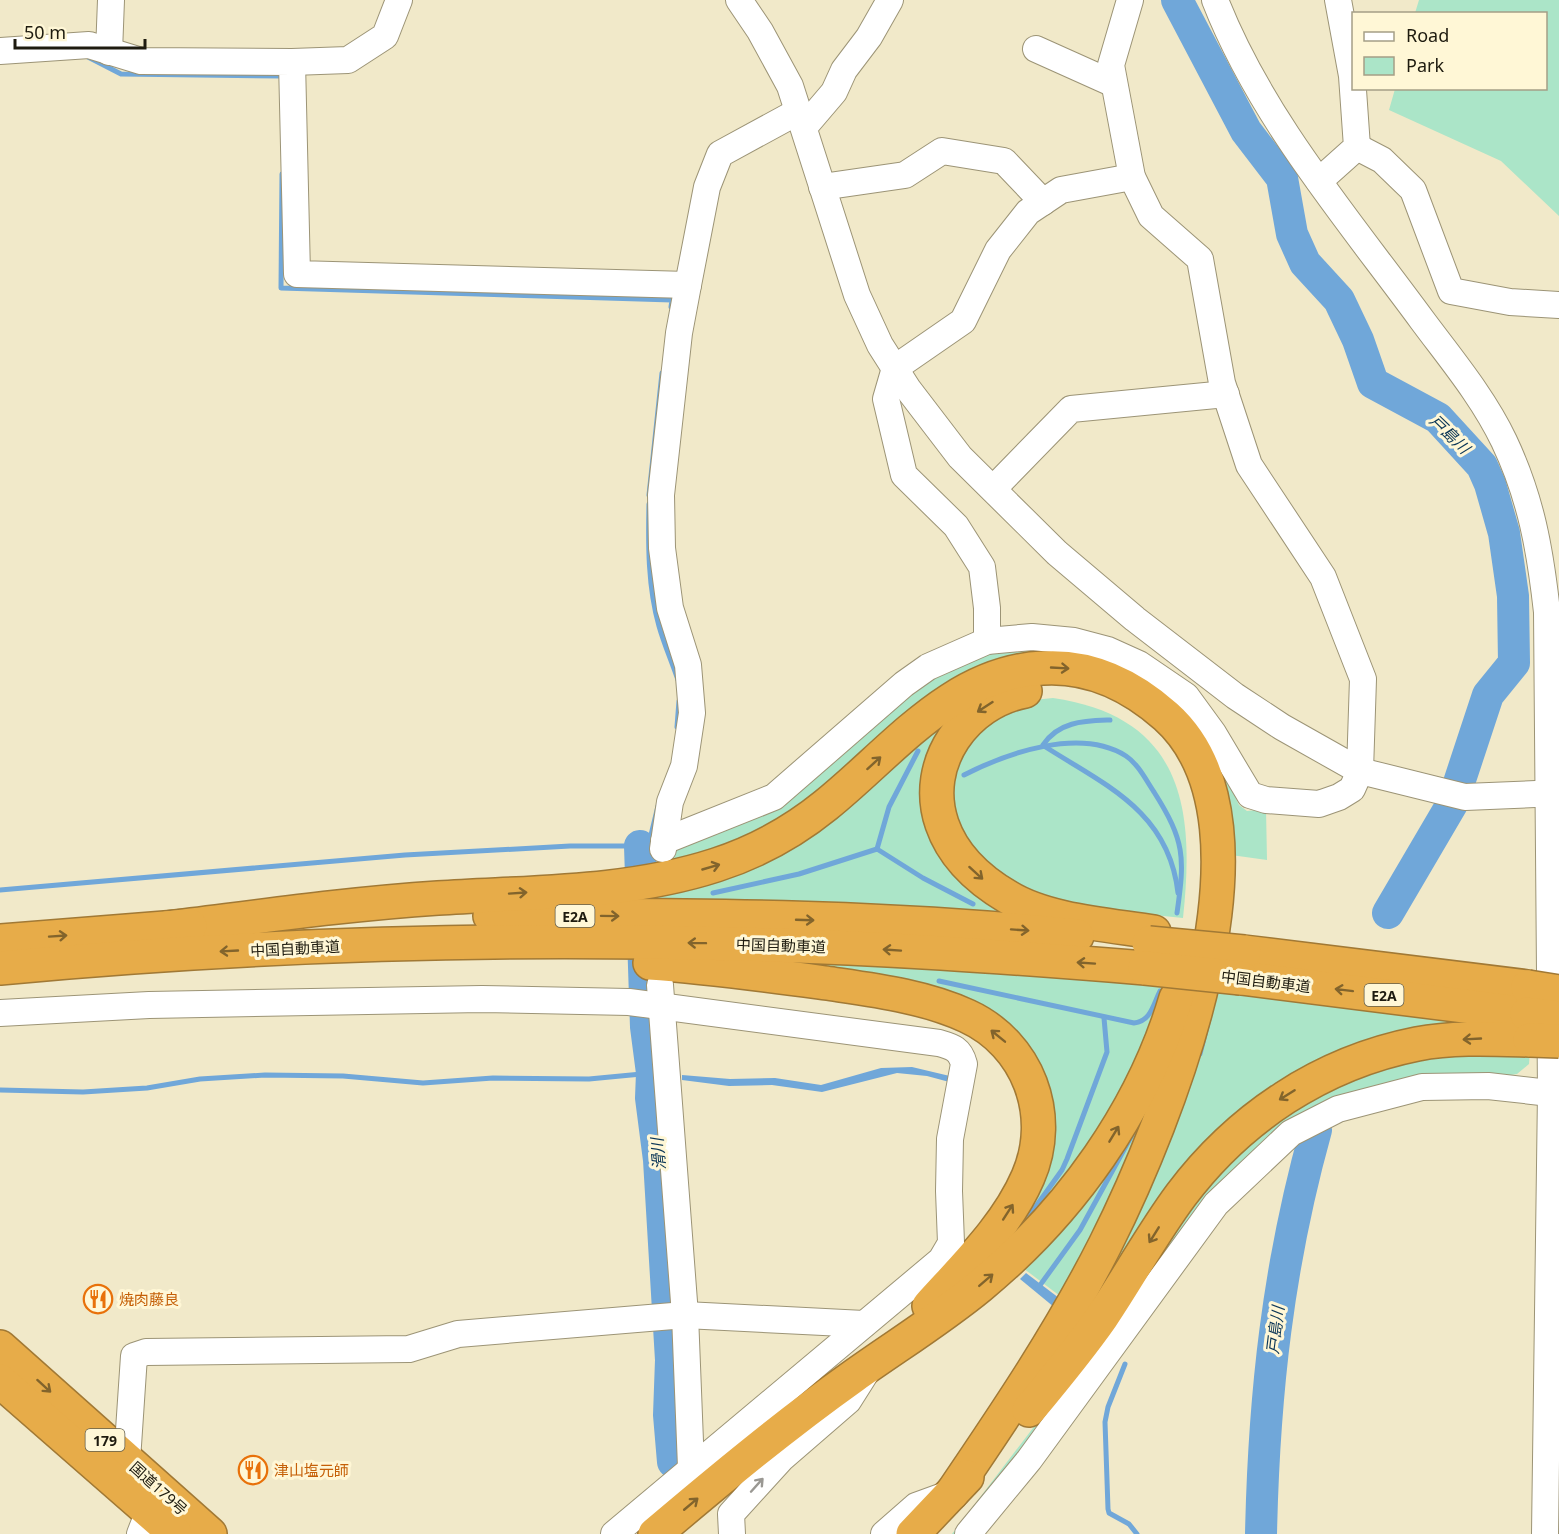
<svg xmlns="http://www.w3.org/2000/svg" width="1559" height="1534" font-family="'Noto Sans','Noto Sans JP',sans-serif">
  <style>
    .green { fill: #abe5c8 }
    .water { fill: #70a7d9 }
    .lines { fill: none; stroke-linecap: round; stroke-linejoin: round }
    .stream { stroke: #70a7d9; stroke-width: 5 }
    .river { stroke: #70a7d9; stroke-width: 32 }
    .minor-casing { stroke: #9c9476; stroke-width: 28 }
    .highway-casing { stroke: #a17935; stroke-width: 36 }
    .minor { stroke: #fff; stroke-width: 26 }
    .highway { stroke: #e7ac49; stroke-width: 33 }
    .highway-bridge-casing { stroke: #a17935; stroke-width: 36; stroke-linecap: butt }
    .highway-bridge { stroke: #e7ac49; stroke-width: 33 }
    .oneway { stroke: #82642c }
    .oneway2 { stroke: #9a9893 }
    .labels { text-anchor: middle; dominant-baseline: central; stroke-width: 6; stroke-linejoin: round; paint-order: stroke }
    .shield { fill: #fff7d6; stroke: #625d4b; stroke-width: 1.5 }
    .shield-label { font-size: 14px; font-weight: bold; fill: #1e1b0f }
    .street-label { font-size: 15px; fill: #1e1b0f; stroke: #fff7d6 }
    .food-label { font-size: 15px; fill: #c56008; stroke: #fff7d6; text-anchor: start }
    .water-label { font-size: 16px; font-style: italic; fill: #0a3556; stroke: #fff7d6 }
  </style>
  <rect width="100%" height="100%" fill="#f1e9c9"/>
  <g class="green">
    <polygon points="1419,0 1559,0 1559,216 1501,161 1389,110 1395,89 1546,88 1546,14 1415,13"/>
    <path d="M1025 646C1087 649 1159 668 1196 723 1214 748 1226 777 1239 805L1247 811 1266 809 1267 860 1231 855C1225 785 1209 734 1152 690 1129 672 1100 663 1072 659 947 641 885 759 794 818 752 844 714 854 668 868L669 856 673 849C711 833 755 821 789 797 856 748 906 673 989 650 1000 647 1014 647 1025 646Z"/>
    <path d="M1053 698C1183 717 1195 808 1183 918L1076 907 1035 896 983 866 950 813 953 765 981 725 1033 700Z"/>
    <polygon points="957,707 926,804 1040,919 621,902 695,883"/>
    <path d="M681 956C844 962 1006 972 1167 987L1133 1078 1073 1173 995 1257 1040 1180 1013 1032Z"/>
    <polygon points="1209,991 1481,1022 1301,1076 1032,1390"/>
    <polygon points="1530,1051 1529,1064 1517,1074 1319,1106 1088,1365 958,1534 952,1534 1088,1356 1222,1165 1313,1093 1422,1055"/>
    <polygon points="1162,1084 1064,1299 1019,1265"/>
  </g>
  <g class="water">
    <polygon points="912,1067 954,1077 953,1083 927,1076 897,1073 822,1092 772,1085 729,1086 682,1080 682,1075 730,1079 775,1078 821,1085 881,1068"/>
    <polygon points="1026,1273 1059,1298 1054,1307 1020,1279"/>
  </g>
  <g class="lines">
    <g class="stream">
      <polyline points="86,56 121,74 282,76 282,80"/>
      <polyline points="282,174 281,288 672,300 671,307"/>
      <polyline points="649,495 662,373"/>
      <path d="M649 504C648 545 648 587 659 626 664 644 672 662 678 680"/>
      <polyline points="677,727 679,701"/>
      <path d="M1043 745C1059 721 1085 721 1110 720"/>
      <path d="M1044 746C1105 785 1169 811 1178 893"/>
      <path d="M964 775C1007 753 1080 727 1126 756 1138 764 1146 780 1154 792 1185 841 1185 857 1177 913"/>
      <polyline points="877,849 889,807 918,751"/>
      <polyline points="0,890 405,855 570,846 640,846 650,839 658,806"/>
      <polyline points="713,893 799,874 877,849 923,878 973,904"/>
      <path d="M939 981 1134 1023C1151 1021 1153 1005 1160 991"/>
      <polyline points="1200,1054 1209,1019"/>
      <polyline points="0,1090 83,1092 147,1088 200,1079 265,1075 343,1076 423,1083 493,1078 589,1079 652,1073"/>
      <polyline points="1024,1223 1062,1170 1067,1159 1107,1052 1104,1018"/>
      <polyline points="1038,1288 1080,1230 1137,1126"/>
      <polyline points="1125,1364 1108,1407 1105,1422 1108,1509 1109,1513 1129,1524 1137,1534"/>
    </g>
    <g class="river">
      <polyline points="1177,0 1246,131 1282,178 1292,234 1305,263 1339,300 1358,340 1373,383 1438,418 1482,466 1490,484 1504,533 1513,596 1514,663 1488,695 1452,804 1388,913"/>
      <polyline points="640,846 646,1027 652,1073 651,1098 659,1160 671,1360 669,1415 673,1462"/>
      <path d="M1261 1534C1264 1394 1278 1266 1316 1130"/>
    </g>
    <g class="minor-casing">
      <g id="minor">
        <polyline points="739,0 760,31 790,86 857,295 880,345 908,389 960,457 1057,553 1135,619 1235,696 1282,727 1360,771 1465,797 1559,793"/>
        <path d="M1215 0C1261 118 1348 219 1422 320 1451 359 1483 397 1504 441 1531 498 1540 549 1547 612L1551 1092 1545 1534"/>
        <polyline points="1036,49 1114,84"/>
        <polyline points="0,51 89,45 141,61 292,62 297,274 688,285"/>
        <polyline points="109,52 111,0"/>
        <polyline points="292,62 348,60 385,36 399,0"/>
        <polyline points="805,126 834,92 844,70 869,37 890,0"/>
        <polyline points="1357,147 1382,160 1413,190 1451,291 1510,302 1559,305"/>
        <polyline points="1319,181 1357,147 1352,76 1338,0"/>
        <polyline points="822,187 905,175 942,151 1004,161 1043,202"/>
        <polyline points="993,489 1071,409 1226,394"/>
        <polyline points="987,641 987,608 982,567 956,526 904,475 886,399 895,368 963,321 998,250 1028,212 1061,190 1132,177"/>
        <polyline points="664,841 774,797 904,684 928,667 987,641 1032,637 1074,641 1108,650 1139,664 1186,696 1213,733 1250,795 1266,800 1319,804 1339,797 1352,789 1360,771 1363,679 1323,577 1249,465 1222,383 1200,259 1151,216 1132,177 1111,65 1130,0"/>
        <polyline points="663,849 670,802 684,766 692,713 688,665 670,608 662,548 661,495 679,333 688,285 707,187 720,154 799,111"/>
        <polyline points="660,985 685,1315 691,1467"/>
        <path d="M0 1013 149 1005 482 999 629 1002 939 1043C953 1047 960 1049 964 1064L950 1139 949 1191 951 1243 941 1260 614 1534"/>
        <polyline points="120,1471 127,1460 134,1356 146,1352 409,1349 458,1334 685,1315 864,1324"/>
        <polyline points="140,1534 149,1511 163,1500"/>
        <polyline points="732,1534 731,1514 781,1459 848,1401 867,1371"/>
        <polyline points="884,1534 916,1506 949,1494"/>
        <polyline points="968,1534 1029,1460 1216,1204 1291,1133 1338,1109 1422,1087 1488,1086 1559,1094"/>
      </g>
    </g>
    <g class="highway-casing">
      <g id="highway">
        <path d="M1025 691C966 702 921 763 942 824 953 856 979 880 1008 897 1047 921 1110 925 1154 932"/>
        <path d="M490 916C685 914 883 916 1077 936"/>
        <path d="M167 928C257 917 347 904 438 898 530 892 627 894 716 865 756 852 794 831 826 805 892 752 952 672 1043 668 1091 665 1131 685 1166 716 1288 825 1166 1124 1105 1245 1061 1332 1007 1412 952 1493"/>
        <polyline points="0,941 190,926"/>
        <polyline points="1244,952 1528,987"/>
        <path d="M650 963C709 967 767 975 826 983 873 990 924 996 967 1016 1028 1044 1055 1115 1028 1177 1007 1226 965 1266 929 1306"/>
        <path d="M0 968C245 945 491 937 737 944 873 947 1009 957 1145 968"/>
        <polyline points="1241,978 1527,1014"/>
        <polyline points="0,1347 210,1534"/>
        <polyline points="0,1381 175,1534"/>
        <path d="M1029 1410C1054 1380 1079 1350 1102 1317 1129 1277 1152 1234 1181 1195 1239 1118 1321 1063 1417 1044 1454 1037 1493 1039 1530 1040"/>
        <path d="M655 1534C720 1479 785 1425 854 1376 896 1346 940 1319 980 1286 1070 1212 1143 1110 1176 998"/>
        <polyline points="913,1534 967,1477"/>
      </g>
    </g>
    <use href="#minor" class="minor"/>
    <use href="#highway" class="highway"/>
    <g class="highway-bridge-casing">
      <g id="highway-bridge">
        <polyline points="1149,943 1244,952"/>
        <polyline points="1145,968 1241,978"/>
        <polyline points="1528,987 1559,992"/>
        <polyline points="1527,1014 1559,1018"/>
        <polyline points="1530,1040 1559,1041"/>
      </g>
    </g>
    <use href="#highway-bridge" class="highway-bridge"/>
  </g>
  <defs><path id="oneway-shaft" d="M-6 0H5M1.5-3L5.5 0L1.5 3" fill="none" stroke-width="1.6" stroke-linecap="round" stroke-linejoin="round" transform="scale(1.5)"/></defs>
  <g class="oneway">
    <use href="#oneway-shaft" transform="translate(1060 668) rotate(3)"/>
    <use href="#oneway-shaft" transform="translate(985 707) rotate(147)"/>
    <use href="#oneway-shaft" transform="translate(874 763) rotate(-42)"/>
    <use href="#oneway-shaft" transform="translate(711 867) rotate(-16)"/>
    <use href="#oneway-shaft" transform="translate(976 873) rotate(42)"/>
    <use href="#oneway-shaft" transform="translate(518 893) rotate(-4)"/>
    <use href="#oneway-shaft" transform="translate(610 916) rotate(1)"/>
    <use href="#oneway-shaft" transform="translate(805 920) rotate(2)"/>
    <use href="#oneway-shaft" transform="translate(1020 930) rotate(4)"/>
    <use href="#oneway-shaft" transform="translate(58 936) rotate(-4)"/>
    <use href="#oneway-shaft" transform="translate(697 943) rotate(-179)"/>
    <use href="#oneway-shaft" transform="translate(892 950) rotate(-176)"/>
    <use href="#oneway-shaft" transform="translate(229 951) rotate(177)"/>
    <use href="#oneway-shaft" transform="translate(1086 963) rotate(-176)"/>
    <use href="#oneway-shaft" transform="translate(1344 990) rotate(-173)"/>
    <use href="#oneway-shaft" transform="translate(998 1036) rotate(-141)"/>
    <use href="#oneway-shaft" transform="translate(1472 1039) rotate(177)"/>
    <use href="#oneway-shaft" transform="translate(1287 1095) rotate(148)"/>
    <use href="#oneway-shaft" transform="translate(1114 1134) rotate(-59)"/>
    <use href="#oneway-shaft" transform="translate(1008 1212) rotate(-57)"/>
    <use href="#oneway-shaft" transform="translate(1154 1235) rotate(122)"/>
    <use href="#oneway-shaft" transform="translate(986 1280) rotate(-41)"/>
    <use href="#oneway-shaft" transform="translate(44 1386) rotate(42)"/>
    <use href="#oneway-shaft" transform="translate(691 1504) rotate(-40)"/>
  </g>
  <use class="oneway2" href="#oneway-shaft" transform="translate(757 1485) rotate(-48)"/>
  <defs>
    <g id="restaurant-ring" transform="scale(1.5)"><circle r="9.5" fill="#fff7d6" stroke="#e8710a" stroke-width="1.5"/><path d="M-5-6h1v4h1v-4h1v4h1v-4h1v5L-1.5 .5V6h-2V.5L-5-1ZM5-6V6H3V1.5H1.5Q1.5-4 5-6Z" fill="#e8710a"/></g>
  </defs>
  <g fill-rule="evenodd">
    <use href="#restaurant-ring" x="98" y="1299"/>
    <use href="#restaurant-ring" x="253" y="1470"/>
  </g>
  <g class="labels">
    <g class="shield">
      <rect x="555.5" y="905" width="39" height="22" rx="4.5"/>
      <rect x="1364.5" y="984" width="39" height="22" rx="4.5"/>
      <rect x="85.5" y="1429" width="39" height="22" rx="4.5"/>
    </g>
    <g class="shield-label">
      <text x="575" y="916">E2A</text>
      <text x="1384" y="995">E2A</text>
      <text x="105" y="1440">179</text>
    </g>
    <g class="street-label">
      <text transform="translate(781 945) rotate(2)">中国自動車道</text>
      <text transform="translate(295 948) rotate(-3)">中国自動車道</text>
      <text transform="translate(1266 981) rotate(7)">中国自動車道</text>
      <text transform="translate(159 1488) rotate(42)">国道179号</text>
    </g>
    <g class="food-label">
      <text x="119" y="1299">焼肉藤良</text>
      <text x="274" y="1470">津山塩元師</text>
    </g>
    <g class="water-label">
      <text transform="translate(1450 434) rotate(44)">戸島川</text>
      <text transform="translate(658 1154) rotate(-95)">滑川</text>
      <text transform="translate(1275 1330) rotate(-83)">戸島川</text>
    </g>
  </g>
  <rect x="1352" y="12" width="195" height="78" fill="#fff7d6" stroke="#a59f86" stroke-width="1.5"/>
  <rect x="1364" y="32" width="30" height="9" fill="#ffffff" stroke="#a59f86" stroke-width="1.5"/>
  <text x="1406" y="42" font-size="18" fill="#1e1b0f">Road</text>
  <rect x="1364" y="57" width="30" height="18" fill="#abe5c8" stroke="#a59f86" stroke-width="1.5"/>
  <text x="1406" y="72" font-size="18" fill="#1e1b0f">Park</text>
  <path d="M15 39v9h130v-9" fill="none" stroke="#1e1b0f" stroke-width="3"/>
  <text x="24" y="39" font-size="18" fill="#1e1b0f" stroke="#fff7d6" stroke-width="4.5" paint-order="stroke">50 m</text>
</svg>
